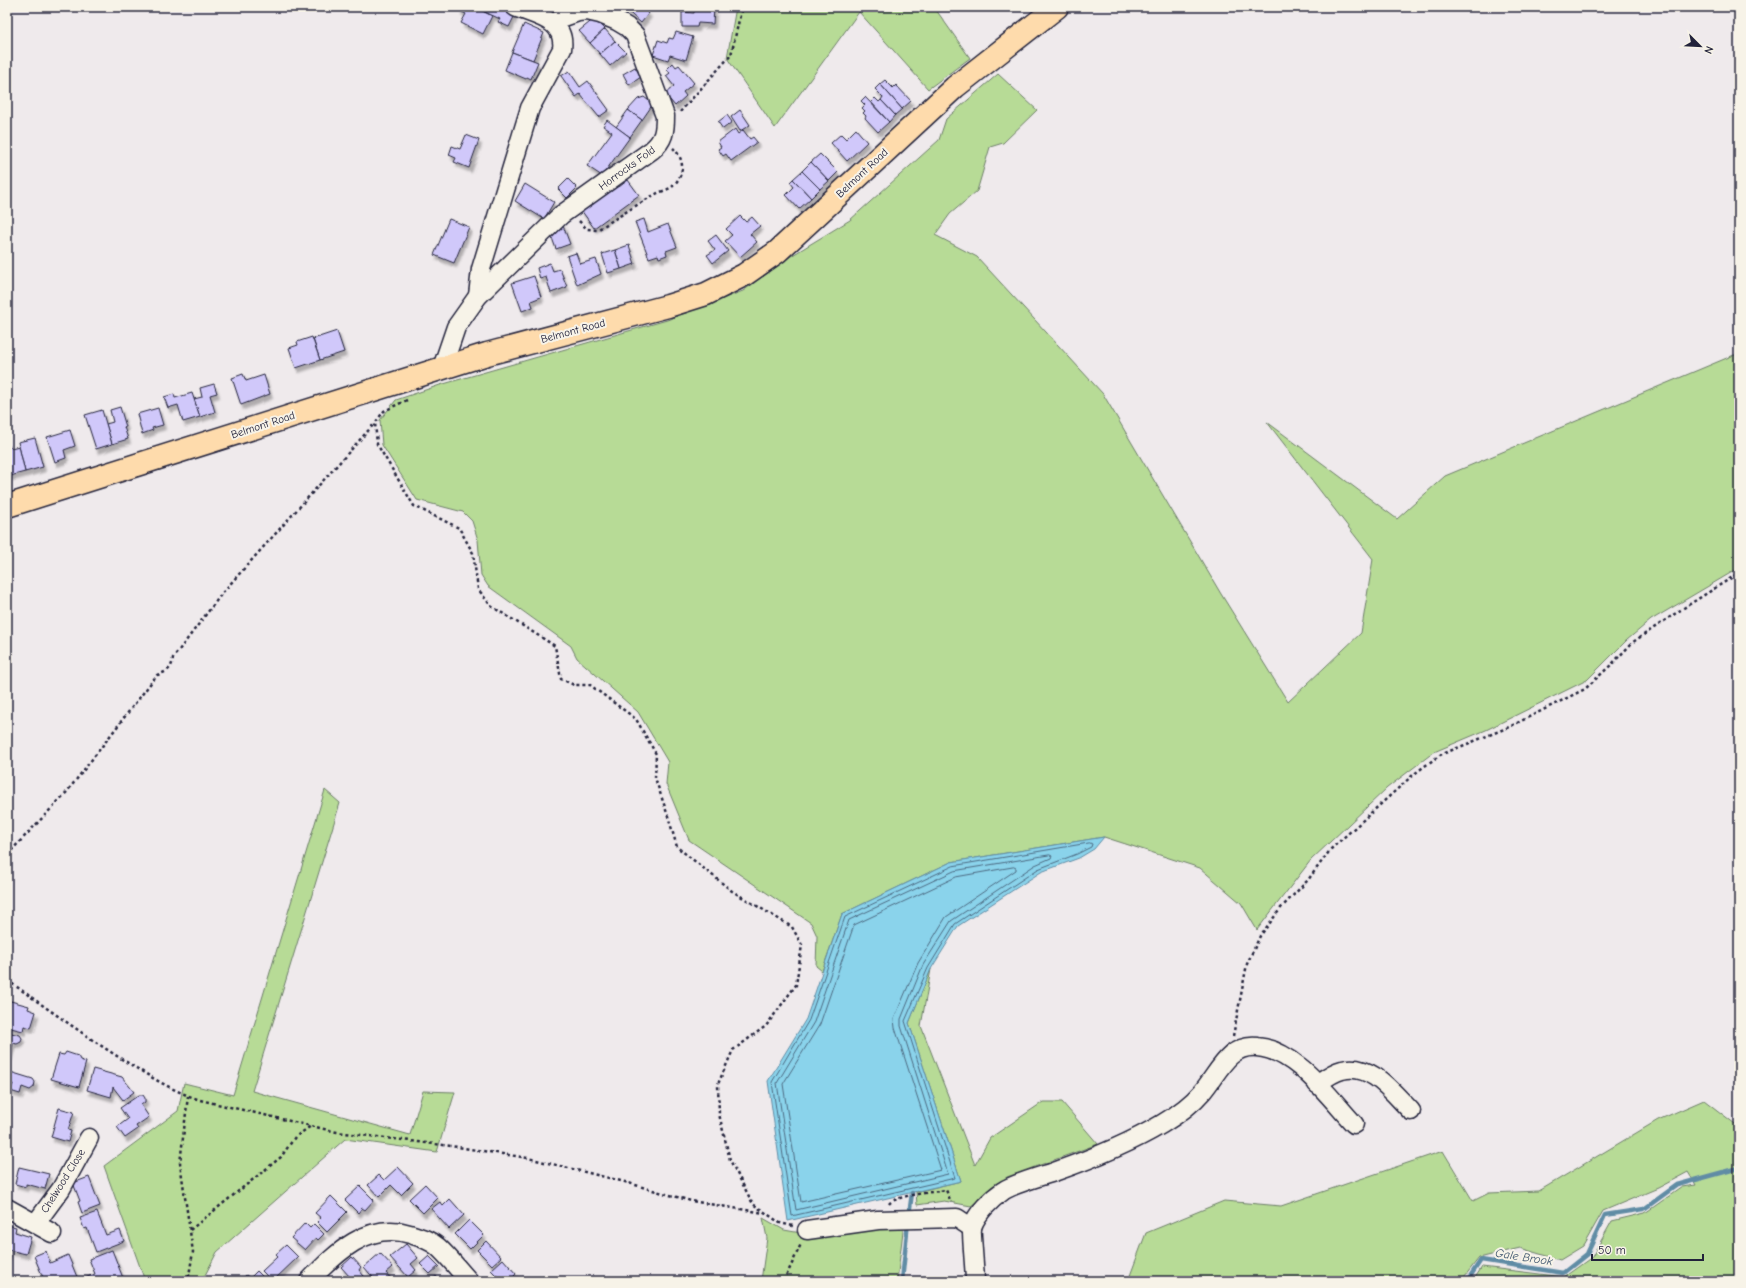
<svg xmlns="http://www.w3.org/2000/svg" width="1746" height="1288" font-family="'Comic Neue',sans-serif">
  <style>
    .green { fill: #b7db96; stroke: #6c7e68 }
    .water { fill: #8ad3eb; stroke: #608ca5 }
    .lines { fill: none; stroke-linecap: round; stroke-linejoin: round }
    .shore { stroke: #4c6981; stroke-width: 1 }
    .stream { stroke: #608ca5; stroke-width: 4.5 }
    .building { fill: #d0c8fa; stroke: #22223b; filter: url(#shadow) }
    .minor-casing { stroke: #22223b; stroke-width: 21 }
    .major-casing { stroke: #22223b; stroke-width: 25 }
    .path { stroke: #22223b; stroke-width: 2.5; stroke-dasharray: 3 3; stroke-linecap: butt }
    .minor { stroke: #f7f3e8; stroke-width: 18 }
    .major { stroke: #fedbac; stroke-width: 22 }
    .labels { text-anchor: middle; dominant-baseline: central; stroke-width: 4; stroke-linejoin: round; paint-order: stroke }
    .street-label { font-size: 11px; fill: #22223b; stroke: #f7f3e8 }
    .water-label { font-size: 12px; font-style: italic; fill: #415770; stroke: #f7f3e8 }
  </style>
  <defs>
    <filter id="shadow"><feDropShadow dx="2.5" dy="4.5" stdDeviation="1" flood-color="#0004"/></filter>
  </defs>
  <rect width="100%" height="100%" fill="#efeaec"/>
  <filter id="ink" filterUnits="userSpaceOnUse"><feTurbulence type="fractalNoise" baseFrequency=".025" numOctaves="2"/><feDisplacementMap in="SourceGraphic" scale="8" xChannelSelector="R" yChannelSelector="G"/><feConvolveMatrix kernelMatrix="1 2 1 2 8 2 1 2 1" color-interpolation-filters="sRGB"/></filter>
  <g filter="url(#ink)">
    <g class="green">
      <polygon points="736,7 934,7 970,58 928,89 859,12 775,128 727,58"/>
      <polygon points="998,74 1037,110 1003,143 990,147 977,191 950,214 935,235 977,257 1103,394 1221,594 1288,702 1361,633 1373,559 1267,422 1397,519 1445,476 1734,355 1739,355 1739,568 1651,620 1627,640 1587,680 1486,730 1434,752 1387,788 1311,860 1257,930 1241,903 1200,868 1104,837 951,862 842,914 822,971 816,966 817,936 811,923 689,840 666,784 668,762 638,712 577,658 571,646 488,586 481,575 478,540 472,521 463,512 417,500 382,445 380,420 396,400 440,385 667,320 743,291 791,256 850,220 939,140 946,119"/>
      <polygon points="325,790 340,803 252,1091 410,1135 423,1091 455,1092 437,1152 345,1139 217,1252 202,1281 145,1281 104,1166 178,1111 184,1083 233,1095"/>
      <polygon points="931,969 921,1026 975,1165 990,1138 1043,1102 1062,1102 1098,1144 1007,1177 971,1206 944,1201 917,1205 916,1192 961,1181 909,1023"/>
      <polygon points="1704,1100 1739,1127 1739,1281 1473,1281 1482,1267 1564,1277 1592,1257 1612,1221 1645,1213 1682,1187 1696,1185 1688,1172 1658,1188 1603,1211 1583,1246 1560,1260 1520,1248 1479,1258 1461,1281 1128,1281 1146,1233 1224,1201 1281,1206 1443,1151 1473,1201 1489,1193 1539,1191 1658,1120"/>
      <polygon points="763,1218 784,1230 812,1235 904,1223 897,1281 761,1281 767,1238"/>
    </g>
    <polygon class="water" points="1104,837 1094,849 1079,858 1041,872 958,926 931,969 909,1023 961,1181 788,1221 768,1081 806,1019 842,914 951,862"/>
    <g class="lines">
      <g class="shore">
        <polygon points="1090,843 1092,844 1091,847 1077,854 1038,869 955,924 928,968 905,1021 955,1178 792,1216 772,1082 809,1020 845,917 953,866"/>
        <polygon points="1050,855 1052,856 1051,858 1035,865 951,921 923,965 901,1019 901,1026 948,1174 796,1210 777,1083 814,1022 849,920 954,871"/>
        <polygon points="1014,867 1016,868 1016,870 946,917 918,963 894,1019 895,1028 941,1170 801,1202 783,1084 820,1024 854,925 956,877"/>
      </g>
      <g class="stream">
        <polyline points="909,1215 912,1193"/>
        <polyline points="902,1281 908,1222"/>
        <polyline points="1467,1281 1481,1260 1563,1273 1587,1254 1605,1215 1644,1209 1677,1185 1739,1168"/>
      </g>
    </g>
    <g class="building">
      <polygon points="460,7 475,7 492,16 483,34 461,23 466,14 459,10"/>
      <polygon points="485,7 503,7 516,13 509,27 498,22 500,19 483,11"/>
      <polygon points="623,7 642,7 649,13 641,23"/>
      <polygon points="694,7 714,7 713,24 698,23 697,27 682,27 682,12 694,13"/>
      <polygon points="595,18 605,29 590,43 579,31"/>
      <polygon points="524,24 544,33 533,60 512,52"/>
      <polygon points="605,29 615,41 600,54 590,43"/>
      <polygon points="676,32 693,37 686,60 670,55 668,60 653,55 658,40 667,43 669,38 673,39"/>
      <polygon points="615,41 626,52 610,66 600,54"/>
      <polygon points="512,52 538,62 531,79 527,77 526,79 505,70"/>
      <polygon points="673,63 676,67 679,65 694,83 683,92 686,96 675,106 665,94 674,86 666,76 670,73 667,69"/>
      <polygon points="635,67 641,77 629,85 623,74"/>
      <polygon points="569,71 580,87 588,81 609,110 599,117 580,94 576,97 561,76"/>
      <polygon points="885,80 893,88 896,85 911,101 902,109 880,84"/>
      <polygon points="880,84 902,109 895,115 881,100 883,97 875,89"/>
      <polygon points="644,97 653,104 642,120 628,110 638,99"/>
      <polygon points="865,97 889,122 878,132 865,118 866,116 863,113 865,111 862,108 865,105 861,101"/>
      <polygon points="875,98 879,102 881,100 895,115 889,122 871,102"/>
      <polygon points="628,110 642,120 630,137 616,127"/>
      <polygon points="740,110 750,125 740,131 731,117"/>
      <polygon points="727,115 732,122 723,129 718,122"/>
      <polygon points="607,120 630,137 602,176 587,166 612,132 603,126"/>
      <polygon points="735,129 738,134 743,130 750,139 753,137 757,142 731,161 726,154 723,156 718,149 721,147 718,142"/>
      <polygon points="856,129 867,142 847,161 831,143 841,134 846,139"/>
      <polygon points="466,135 479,140 469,168 454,162 456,158 449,155 452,146 460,149"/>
      <polygon points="820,154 838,172 829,181 811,162"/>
      <polygon points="811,162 829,181 820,189 802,171"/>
      <polygon points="802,171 820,189 811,198 793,179"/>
      <polygon points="568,179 577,188 567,198 558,189"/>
      <polygon points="793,179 811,198 799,209 786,195 794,187 790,182"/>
      <polygon points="628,180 639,195 594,228 581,210 617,184 619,187"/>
      <polygon points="525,184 554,202 544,219 515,201"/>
      <polygon points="740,216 746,222 752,217 760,226 750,234 757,242 740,257 725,241 732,235 726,229"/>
      <polygon points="449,219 469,227 454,263 434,255"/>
      <polygon points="644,219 648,232 668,224 677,247 666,251 667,255 659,258 658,255 649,258 635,222"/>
      <polygon points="562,223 570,244 556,249 551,235"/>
      <polygon points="716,235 728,251 713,263 707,255 715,250 708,241"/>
      <polygon points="629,245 635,264 621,269 615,250"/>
      <polygon points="615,250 621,269 608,273 602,254"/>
      <polygon points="576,253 580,264 596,259 601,274 577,285 567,256"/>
      <polygon points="550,263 553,271 560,269 567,287 551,293 546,277 540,279 537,268"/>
      <polygon points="534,276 541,297 531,301 533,307 522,311 512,283"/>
      <polygon points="337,331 344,352 320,360 313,339"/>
      <polygon points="312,337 320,360 296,368 289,348 298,345 297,342"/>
      <polygon points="243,374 246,381 264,375 270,394 241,405 232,378"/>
      <polygon points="214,384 217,393 210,395 215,412 200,417 194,399 202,397 200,388"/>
      <polygon points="192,393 200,417 183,422 178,405 168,408 164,397 174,394 175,398"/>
      <polygon points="120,407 126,427 124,427 128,439 112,444 106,424 113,422 110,410"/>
      <polygon points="158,408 163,425 152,428 153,430 142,434 137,414"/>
      <polygon points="102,410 112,444 96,449 85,415"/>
      <polygon points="70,430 75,446 64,450 66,458 55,462 47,437"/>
      <polygon points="35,438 43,467 25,472 18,442"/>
      <polygon points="10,446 11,448 19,446 25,472 10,476 7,467 7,447"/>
      <polygon points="7,996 8,997 7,1000 29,1006 28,1009 36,1012 31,1028 24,1026 23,1031 7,1027"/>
      <polygon points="7,1032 20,1035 22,1038 21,1042 17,1044 13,1043 8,1058 7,1058"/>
      <polygon points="66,1052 78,1056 80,1060 86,1062 79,1087 51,1079 59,1054 64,1055"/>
      <polygon points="93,1069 122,1077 134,1092 123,1100 113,1087 111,1097 87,1090"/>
      <polygon points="7,1071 33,1079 35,1082 34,1087 30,1090 22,1087 20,1094 10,1091 13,1084 7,1083"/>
      <polygon points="139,1095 143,1095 145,1098 145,1102 141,1105 149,1117 136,1126 138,1129 125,1138 117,1127 128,1119 120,1108"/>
      <polygon points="59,1108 74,1112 68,1130 71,1131 68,1142 51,1137"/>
      <polygon points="19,1167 49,1174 45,1189 26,1184 26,1187 15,1184"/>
      <polygon points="398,1167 413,1183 401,1195 391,1185 379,1197 368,1185 379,1175 384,1180"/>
      <polygon points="89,1177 100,1206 82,1213 78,1202 80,1201 73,1183"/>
      <polygon points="425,1184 438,1198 423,1213 409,1199"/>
      <polygon points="360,1186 374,1200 365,1210 362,1208 358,1213 345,1200"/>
      <polygon points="331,1196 347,1212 327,1232 317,1222 321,1218 315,1213"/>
      <polygon points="450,1199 464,1215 449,1229 431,1209 440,1202 443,1206"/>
      <polygon points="97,1212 106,1235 120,1230 124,1241 96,1252 87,1228 84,1229 80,1218"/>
      <polygon points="469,1220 484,1235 470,1249 455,1234"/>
      <polygon points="305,1223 310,1228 314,1224 324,1234 318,1240 316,1238 305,1250 291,1238"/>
      <polygon points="7,1225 16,1227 15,1232 31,1237 26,1254 9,1250 7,1257"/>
      <polygon points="486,1241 501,1257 492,1265 477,1250"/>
      <polygon points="406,1244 418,1258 411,1264 416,1270 408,1277 390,1257"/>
      <polygon points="286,1245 298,1257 273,1281 272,1281 262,1271 277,1257 275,1255"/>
      <polygon points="112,1250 123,1278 115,1281 83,1281 82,1279 95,1274 89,1259"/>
      <polygon points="46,1251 50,1263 68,1255 77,1277 66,1281 42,1281 44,1280 34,1256"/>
      <polygon points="380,1253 393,1267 386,1273 392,1280 391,1281 376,1281 364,1267"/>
      <polygon points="429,1256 439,1266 430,1274 420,1264"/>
      <polygon points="352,1257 361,1267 359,1270 368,1281 346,1281 350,1277 341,1267"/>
      <polygon points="503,1259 516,1274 509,1281 498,1281 496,1279 498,1277 491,1270"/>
      <polygon points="257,1271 267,1281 240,1281 246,1275 250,1278"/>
      <polygon points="436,1276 441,1281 430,1281"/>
    </g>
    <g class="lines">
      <g class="minor-casing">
        <g id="minor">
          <path d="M478 296 481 269 530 108 562 49C566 20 537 16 515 7"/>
          <path d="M442 368 456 327 478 296 561 215 652 150C664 140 665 131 665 116L635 35 627 27 617 21 600 14 587 11 578 12 561 18 555 24"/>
          <path d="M1317 1084C1324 1079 1333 1072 1342 1070 1371 1062 1393 1093 1411 1111"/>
          <polyline points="7,1208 52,1233"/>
          <polyline points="36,1223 61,1189 89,1138"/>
          <polyline points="807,1230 878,1220 957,1218 972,1228"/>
          <path d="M309 1281C336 1253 368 1221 410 1234 420 1237 430 1240 438 1247 449 1257 459 1270 469 1281"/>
          <path d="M975 1281C975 1272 971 1232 972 1227 977 1213 991 1199 1003 1191 1013 1184 1042 1176 1054 1172 1091 1159 1129 1144 1162 1124 1177 1115 1191 1105 1202 1092 1218 1074 1228 1044 1257 1047 1296 1050 1329 1097 1354 1124"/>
        </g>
      </g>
      <g class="major-casing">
        <polyline id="major" points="7,506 487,354 668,306 706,294 744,275 777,252 955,87 1057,7"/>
      </g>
      <g class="path">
        <polyline points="680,112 731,55 742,7"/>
        <path d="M579 221 587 229 597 230C617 218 636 205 656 194 661 191 669 190 673 186 685 174 685 159 673 148"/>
        <polyline points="407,400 384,411 375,423 377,444 414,506 459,528 473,553 478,589 491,606 555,646 561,679 574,685 590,685 636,719 656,754 655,778 668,816 677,847 732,891 792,927 802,945 796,985 766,1026 733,1050 718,1084 719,1114 730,1160 753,1204 780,1223 793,1226"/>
        <path d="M7 855 66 793 157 675C167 672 172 669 173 658L223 592 375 423"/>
        <path d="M7 980C44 1006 81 1033 120 1058 146 1074 170 1090 200 1100L337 1132 451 1146 528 1158 625 1182 691 1201 764 1213"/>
        <polyline points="1233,1036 1247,964 1260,936 1281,908 1308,880 1331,849 1414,774 1440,755 1509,727 1585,689 1612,664 1633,642 1682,609 1739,573"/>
        <polyline points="188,1096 180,1163 193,1252 188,1281"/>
        <path d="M889 1204C896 1195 934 1192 946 1190L951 1202"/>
        <polyline points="190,1230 281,1157 295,1137 311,1126"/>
        <polyline points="784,1281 801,1244"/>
      </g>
      <use href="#minor" class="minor"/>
      <use href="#major" class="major"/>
    </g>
  </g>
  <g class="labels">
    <g class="street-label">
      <text transform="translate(627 168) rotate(-36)">Horrocks Fold</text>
      <text transform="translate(862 173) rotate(-43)">Belmont Road</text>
      <text transform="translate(573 331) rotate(-15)">Belmont Road</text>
      <text transform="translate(263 425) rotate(-18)">Belmont Road</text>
      <text transform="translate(63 1181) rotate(-58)">Chelwood Close</text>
    </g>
    <g class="water-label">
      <text transform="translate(1524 1257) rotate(9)">Gale Brook</text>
    </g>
  </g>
  <rect width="1746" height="1288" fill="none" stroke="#f7f3e8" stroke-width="24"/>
  <rect x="12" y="12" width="1722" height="1264" fill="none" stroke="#22223b" stroke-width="1.5" filter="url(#ink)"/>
  <g transform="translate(1700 46) rotate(114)" stroke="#f7f3e8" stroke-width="3" paint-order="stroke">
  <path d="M0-3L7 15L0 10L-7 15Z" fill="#22223b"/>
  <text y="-6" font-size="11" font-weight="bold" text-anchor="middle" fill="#22223b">N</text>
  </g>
  <path d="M1592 1254v6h111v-6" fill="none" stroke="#22223b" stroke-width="2"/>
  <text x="1598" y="1254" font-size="12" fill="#22223b" stroke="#f7f3e8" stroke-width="3" paint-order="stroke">50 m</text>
</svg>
